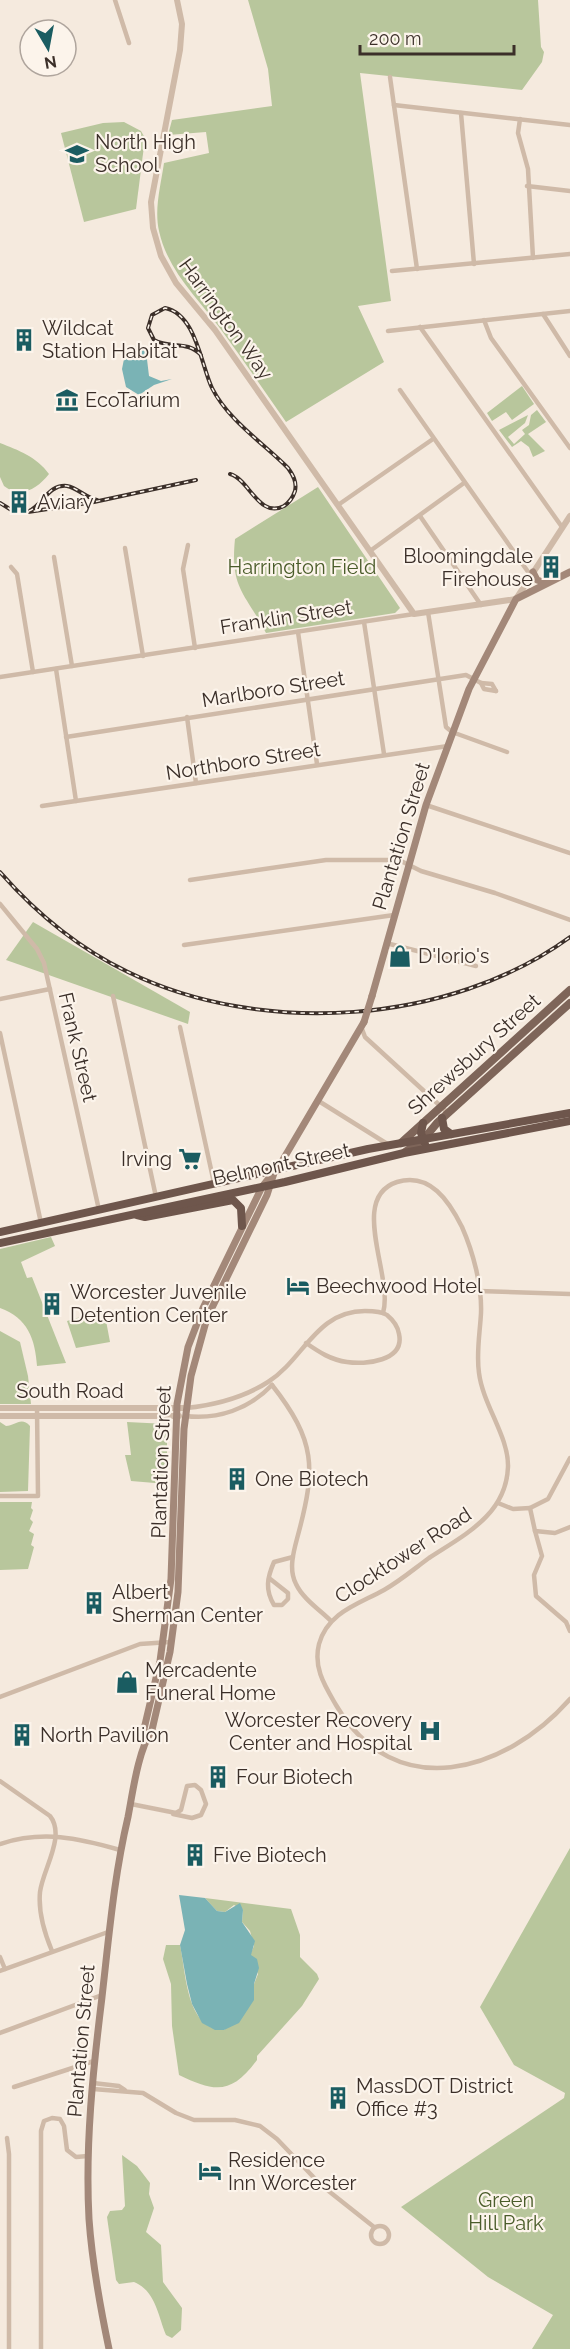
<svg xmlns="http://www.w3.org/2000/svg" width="570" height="2349" font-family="Raleway,sans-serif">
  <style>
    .green { fill: #b8c69c }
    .water { fill: #7ab3b5 }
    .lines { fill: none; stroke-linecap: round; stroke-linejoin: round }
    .minor { stroke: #cfbaa8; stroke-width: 4.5 }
    .tertiary { stroke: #cfbaa8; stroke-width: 6 }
    .secondary { stroke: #a38879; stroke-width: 7 }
    .primary { stroke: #7e6559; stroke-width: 8 }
    .trunk { stroke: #6e564c; stroke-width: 8 }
    .rail-casing { stroke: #3b2f29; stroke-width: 4 }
    .rail { stroke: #fcf4eb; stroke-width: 1.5; stroke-dasharray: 4.5; stroke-linecap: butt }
    .secondary-bridge { stroke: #a38879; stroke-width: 7 }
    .labels { text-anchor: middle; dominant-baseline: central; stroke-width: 4.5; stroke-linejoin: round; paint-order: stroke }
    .poi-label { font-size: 20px; fill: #3b2f29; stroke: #fcf4eb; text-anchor: start }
    .street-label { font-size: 20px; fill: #3b2f29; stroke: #fcf4eb }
    .park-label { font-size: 20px; fill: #4a5c2a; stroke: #fcf4eb }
  </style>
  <rect width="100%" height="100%" fill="#f5eade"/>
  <g class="green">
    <path d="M248 0H538L541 47 544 52 542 62 522 90 360 73 391 301 358 306 384 362 286 422C265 392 244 361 222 331 199 299 168 272 159 231 154 209 161 184 164 163L209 153 206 132 168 135 172 120 272 106 268 69Z"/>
    <polygon points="124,122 141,131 145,138 136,209 84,222 61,133 103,123"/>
    <polygon points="522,386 534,404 512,420 506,412 492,421 487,413"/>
    <polygon points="537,410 546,422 528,434 545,451 533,457 529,447 521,441 512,447 499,430 528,415 525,423 508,437 514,444 525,434 522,430 529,425 531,415"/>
    <path d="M0 443C18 450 37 457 49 474 37 489 21 499 4 486L0 477Z"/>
    <path d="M318 487 400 608 395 613 266 633C245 592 230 589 235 539Z"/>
    <polygon points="33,922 190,1012 188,1024 6,960"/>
    <path d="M51 1237 55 1246 21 1262 27 1278 32 1277 66 1363 37 1366C35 1339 28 1318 0 1308V1249Z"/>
    <polygon points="104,1310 110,1342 76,1348 67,1321"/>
    <polygon points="0,1331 20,1342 28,1376 31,1404 0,1404"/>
    <path d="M0 1422 6 1426C15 1426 21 1416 30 1426L28 1491 0 1492Z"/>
    <polygon points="127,1422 167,1424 167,1484 131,1481 125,1455 131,1455"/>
    <polygon points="0,1502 32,1502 31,1508 33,1510 30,1519 33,1522 29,1531 34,1534 31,1545 34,1547 28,1569 0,1570"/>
    <polygon points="570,1848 570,2349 532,2349 553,2315 488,2277 401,2207 564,2098 565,2093 514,2065 480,2007"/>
    <path d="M205 1898 291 1909 300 1935V1957L317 1974 319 1979 302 2006 257 2056V2060C232 2094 216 2093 179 2075L172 2026 171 1984 163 1959 166 1945H180C186 1972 186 2030 224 2030L254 1999V1984L258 1974 250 1955 254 1946 250 1931 242 1922 243 1910 234 1905 225 1912 217 1911Z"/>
    <path d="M122 2155 137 2166 150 2183 149 2194 154 2208 146 2232 161 2245 163 2282 182 2308 181 2330 172 2338 166 2335C158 2316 156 2291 134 2282L119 2284 116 2280 107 2217 110 2211 122 2210 125 2206Z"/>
  </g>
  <g class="water">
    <polygon points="138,345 146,351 149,376 161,381 172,379 154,385 139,395 126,387 122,369 125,354"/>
    <polygon points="179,1895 205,1898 217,1911 225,1912 240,1903 243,1910 242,1922 255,1941 251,1955 257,1959 259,1968 254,1984 254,2000 239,2023 224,2030 215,2030 202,2023 192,2004 187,1984 180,1945 185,1930"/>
  </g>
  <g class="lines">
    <g class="minor">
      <polyline points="115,0 129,43"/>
      <polyline points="390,77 417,269"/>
      <polyline points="394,105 570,125"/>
      <polyline points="461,113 474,264"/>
      <polyline points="520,119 518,133 528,169 533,258"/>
      <polyline points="527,186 570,191"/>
      <polyline points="392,271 570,254"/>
      <polyline points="543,314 570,356"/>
      <polyline points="484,320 491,338 570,448"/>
      <polyline points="420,327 562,527"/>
      <polyline points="388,331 570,311"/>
      <polyline points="400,390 531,576"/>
      <polyline points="338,505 433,439"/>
      <polyline points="420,516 481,605"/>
      <polyline points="188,545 183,569 195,648"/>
      <polyline points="125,548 143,656"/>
      <polyline points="370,551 464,483"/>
      <polyline points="54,557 72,666"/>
      <polyline points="11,567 17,574 33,672"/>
      <polyline points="428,612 446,727 452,732 507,752"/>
      <polyline points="364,622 384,754"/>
      <polyline points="298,632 317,764"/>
      <polyline points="56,669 76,801"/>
      <polyline points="0,677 414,614"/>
      <polyline points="481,683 492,684 496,691"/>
      <polyline points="187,717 196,783"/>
      <polyline points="66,737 466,675 481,683 484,689 496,691"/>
      <polyline points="426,805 570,853"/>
      <polyline points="42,806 448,746"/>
      <polyline points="190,880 326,860 399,860 421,871 495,893 570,920"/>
      <polyline points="0,904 37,949 44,963 99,1210"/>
      <polyline points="386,943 476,966"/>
      <polyline points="184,945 394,915"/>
      <polyline points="113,996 156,1197"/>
      <polyline points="0,999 50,989"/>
      <polyline points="180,1027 214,1183"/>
      <polyline points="362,1029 365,1037 448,1113"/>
      <polyline points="0,1033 41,1223"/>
      <polyline points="317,1100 389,1145"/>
      <polyline points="479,1291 570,1294"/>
      <path d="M383 1313C394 1277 348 1198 397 1182 430 1172 449 1201 462 1227 473 1252 482 1285 481 1313 480 1333 476 1353 479 1373 483 1405 509 1437 508 1467 506 1515 464 1535 429 1558 414 1569 400 1581 384 1590 359 1604 328 1612 319 1644 313 1668 325 1686 336 1705 395 1805 505 1773 570 1699"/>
      <path d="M272 1385C316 1441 316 1468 298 1535 294 1550 288 1569 296 1584 303 1599 320 1610 331 1621"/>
      <path d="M186 1408C215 1405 243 1398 268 1382 304 1359 316 1311 365 1311 372 1311 381 1311 387 1315 393 1320 398 1327 399 1334 405 1361 365 1365 347 1362 331 1360 319 1352 306 1343"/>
      <path d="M185 1416C218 1420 249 1409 272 1385"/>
      <polyline points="0,1496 38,1496 37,1408"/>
      <polyline points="498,1503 513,1509 530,1508 535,1531 555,1533 570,1527"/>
      <polyline points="530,1508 548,1499 570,1458"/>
      <polyline points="535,1531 542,1556 534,1575 536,1596 566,1622 570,1631"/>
      <path d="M269 1578 288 1593V1599L282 1605H274C265 1590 267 1578 274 1562L293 1557"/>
      <polyline points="0,1697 140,1644 170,1642"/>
      <path d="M0 1781 50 1816C66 1836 43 1869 40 1892 38 1913 44 1932 52 1951"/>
      <polyline points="131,1804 176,1813 181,1810 187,1786 195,1785 201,1790 206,1804 201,1815 192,1818 173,1814"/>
      <path d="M0 1844C43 1830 78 1838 120 1850"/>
      <polyline points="0,1957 5,1969"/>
      <polyline points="0,1971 108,1932"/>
      <polyline points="0,2033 102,1995"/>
      <polyline points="93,2083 119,2086 125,2090"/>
      <polyline points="14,2087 94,2061"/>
      <polyline points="93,2089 143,2093 176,2113 194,2120 235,2120 260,2126 277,2139 321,2185 374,2227"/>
      <polyline points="7,2138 9,2154 9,2349"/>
      <circle cx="380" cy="2235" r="9"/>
      <polyline points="41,2349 41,2131 44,2121 52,2118 60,2119 64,2126 67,2150 76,2157 88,2156"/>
    </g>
    <g class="tertiary">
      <polyline points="177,0 182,24 180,50 151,202 153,228 161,256 176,283 215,330 414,614 516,599 570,516"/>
      <polyline points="0,1408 186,1408"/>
      <polyline points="0,1416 179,1416"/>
    </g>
    <g class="secondary">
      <polyline points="533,572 537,580 546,583"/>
      <polyline points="372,996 426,805 469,689 516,599 570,572"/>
      <polyline points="146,1739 144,1729 160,1661 171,1579 177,1404 188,1347 203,1308 262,1187 281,1163 364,1022"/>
      <path d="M109 2349C100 2306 92 2262 89 2219 85 2145 93 2070 102 1997 109 1936 114 1876 128 1817 133 1791 138 1751 152 1730L170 1652 178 1592 184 1429 191 1376 207 1318 267 1195 275 1170"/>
    </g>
    <g class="primary">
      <polyline points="401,1143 570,990"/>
      <polyline points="405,1152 423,1140 437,1123 570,1003"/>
    </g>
    <g class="trunk">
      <polyline points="442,1118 444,1129 451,1134"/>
      <polyline points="423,1123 421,1133 425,1144"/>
      <polyline points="137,1215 145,1217 233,1200 241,1208 242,1226"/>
      <polyline points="0,1232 368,1149 570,1113"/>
      <polyline points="0,1243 285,1182 404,1153 570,1121"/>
    </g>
    <g class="rail-casing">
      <g id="rail">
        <path d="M201 355C187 340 170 349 154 340L148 328 152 315 165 308C196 314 201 365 212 388 228 420 263 443 288 468 293 475 297 482 295 491 293 497 290 502 284 506 259 519 249 479 230 474"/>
        <polyline points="0,503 13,511 28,512 94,502 196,480"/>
        <path d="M29 511C43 505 48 484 67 486 78 488 86 498 97 500"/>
        <path d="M0 872C36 913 78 948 128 972 262 1037 449 1025 570 937"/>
      </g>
    </g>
    <use href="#rail" class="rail"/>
    <polyline class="secondary-bridge" points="364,1022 372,996"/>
  </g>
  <defs>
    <g id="school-bare" transform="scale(1.8)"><path d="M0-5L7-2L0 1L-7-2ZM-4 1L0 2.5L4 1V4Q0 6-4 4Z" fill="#1a5c61" stroke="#fcf4eb" stroke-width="2.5" paint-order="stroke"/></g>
    <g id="building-bare" transform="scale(1.8)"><path d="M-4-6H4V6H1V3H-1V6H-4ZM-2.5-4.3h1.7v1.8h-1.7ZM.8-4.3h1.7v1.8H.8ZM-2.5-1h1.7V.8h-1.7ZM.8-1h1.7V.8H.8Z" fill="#1a5c61" stroke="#fcf4eb" stroke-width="2.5" paint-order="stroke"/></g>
    <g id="museum-bare" transform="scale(1.8)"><path d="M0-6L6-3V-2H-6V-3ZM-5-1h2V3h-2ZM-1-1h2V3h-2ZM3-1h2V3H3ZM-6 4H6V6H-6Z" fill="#1a5c61" stroke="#fcf4eb" stroke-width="2.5" paint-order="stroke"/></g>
    <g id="shop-bare" transform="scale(1.8)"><path d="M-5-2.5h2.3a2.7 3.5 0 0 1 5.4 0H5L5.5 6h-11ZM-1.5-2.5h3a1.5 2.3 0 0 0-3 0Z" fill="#1a5c61" stroke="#fcf4eb" stroke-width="2.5" paint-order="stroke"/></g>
    <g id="supermarket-bare" transform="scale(1.8)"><path d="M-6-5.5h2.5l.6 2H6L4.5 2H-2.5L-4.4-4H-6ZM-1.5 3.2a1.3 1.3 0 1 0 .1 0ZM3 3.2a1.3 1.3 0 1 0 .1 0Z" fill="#1a5c61" stroke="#fcf4eb" stroke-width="2.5" paint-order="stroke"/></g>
    <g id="hotel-bare" transform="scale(1.8)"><path d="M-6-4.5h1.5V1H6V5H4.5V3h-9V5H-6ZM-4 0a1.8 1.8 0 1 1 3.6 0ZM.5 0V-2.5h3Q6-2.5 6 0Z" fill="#1a5c61" stroke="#fcf4eb" stroke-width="2.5" paint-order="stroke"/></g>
    <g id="hospital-bare" transform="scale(1.8)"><path d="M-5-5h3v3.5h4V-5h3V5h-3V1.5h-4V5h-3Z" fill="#1a5c61" stroke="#fcf4eb" stroke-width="2.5" paint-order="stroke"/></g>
  </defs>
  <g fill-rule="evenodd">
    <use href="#school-bare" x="77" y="154"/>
    <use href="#building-bare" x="24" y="340"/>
    <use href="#museum-bare" x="67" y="400"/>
    <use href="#building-bare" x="19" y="502"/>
    <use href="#building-bare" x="551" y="567"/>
    <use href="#shop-bare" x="400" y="956"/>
    <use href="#supermarket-bare" x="190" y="1159"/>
    <use href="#hotel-bare" x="298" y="1286"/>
    <use href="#building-bare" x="52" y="1304"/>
    <use href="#building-bare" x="237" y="1479"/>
    <use href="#building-bare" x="94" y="1603"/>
    <use href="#shop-bare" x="127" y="1682"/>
    <use href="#hospital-bare" x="430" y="1731"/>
    <use href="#building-bare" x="22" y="1735"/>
    <use href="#building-bare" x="218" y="1777"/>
    <use href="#building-bare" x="195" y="1855"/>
    <use href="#building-bare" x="338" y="2098"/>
    <use href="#hotel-bare" x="210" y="2171"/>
  </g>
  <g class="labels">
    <g class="poi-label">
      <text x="95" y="142">North High<tspan x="95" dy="23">School</tspan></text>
      <text x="42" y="328">Wildcat<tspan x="42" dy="23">Station Habitat</tspan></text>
      <text x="85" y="400">EcoTarium</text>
      <text x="37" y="502">Aviary</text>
      <text x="533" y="556" text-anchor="end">Bloomingdale<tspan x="533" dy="23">Firehouse</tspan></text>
      <text x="418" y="956">D'Iorio's</text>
      <text x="172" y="1159" text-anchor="end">Irving</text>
      <text x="316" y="1286">Beechwood Hotel</text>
      <text x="70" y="1292">Worcester Juvenile<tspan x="70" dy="23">Detention Center</tspan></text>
      <text x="255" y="1479">One Biotech</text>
      <text x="112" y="1592">Albert<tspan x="112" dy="23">Sherman Center</tspan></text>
      <text x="145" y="1670">Mercadente<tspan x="145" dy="23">Funeral Home</tspan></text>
      <text x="412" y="1720" text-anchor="end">Worcester Recovery<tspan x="412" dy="23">Center and Hospital</tspan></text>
      <text x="40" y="1735">North Pavilion</text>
      <text x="236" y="1777">Four Biotech</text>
      <text x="213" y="1855">Five Biotech</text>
      <text x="356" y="2086">MassDOT District<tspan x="356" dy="23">Office #3</tspan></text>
      <text x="228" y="2160">Residence<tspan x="228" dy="23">Inn Worcester</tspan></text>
    </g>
    <g class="street-label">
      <text transform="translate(226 319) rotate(54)">Harrington Way</text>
      <text transform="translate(286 617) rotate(-9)">Franklin Street</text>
      <text transform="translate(273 689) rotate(-9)">Marlboro Street</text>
      <text transform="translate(243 761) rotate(-9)">Northboro Street</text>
      <text transform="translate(401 836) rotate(-73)">Plantation Street</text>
      <text transform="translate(78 1047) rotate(77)">Frank Street</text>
      <text transform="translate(474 1054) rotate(-42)">Shrewsbury Street</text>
      <text transform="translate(281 1164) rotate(-12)">Belmont Street</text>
      <text x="70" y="1391">South Road</text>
      <text transform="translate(161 1462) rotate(-88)">Plantation Street</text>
      <text transform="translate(403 1555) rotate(-33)">Clocktower Road</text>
      <text transform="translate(81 2041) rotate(-85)">Plantation Street</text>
    </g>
    <g class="park-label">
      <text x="302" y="567">Harrington Field</text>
      <text x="506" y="2200">Green<tspan x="506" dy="23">Hill Park</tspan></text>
    </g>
  </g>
  <g transform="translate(48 48) rotate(170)"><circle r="28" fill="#fcf4eb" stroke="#afa59d" stroke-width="1.5"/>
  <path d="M0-4.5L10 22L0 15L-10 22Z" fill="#1a5c61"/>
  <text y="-9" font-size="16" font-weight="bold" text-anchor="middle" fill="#3b2f29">N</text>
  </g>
  <path d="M360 45v9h154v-9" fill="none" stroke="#3b2f29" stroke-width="3"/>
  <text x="369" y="45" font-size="18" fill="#3b2f29" stroke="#fcf4eb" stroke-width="4.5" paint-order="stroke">200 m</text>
</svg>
